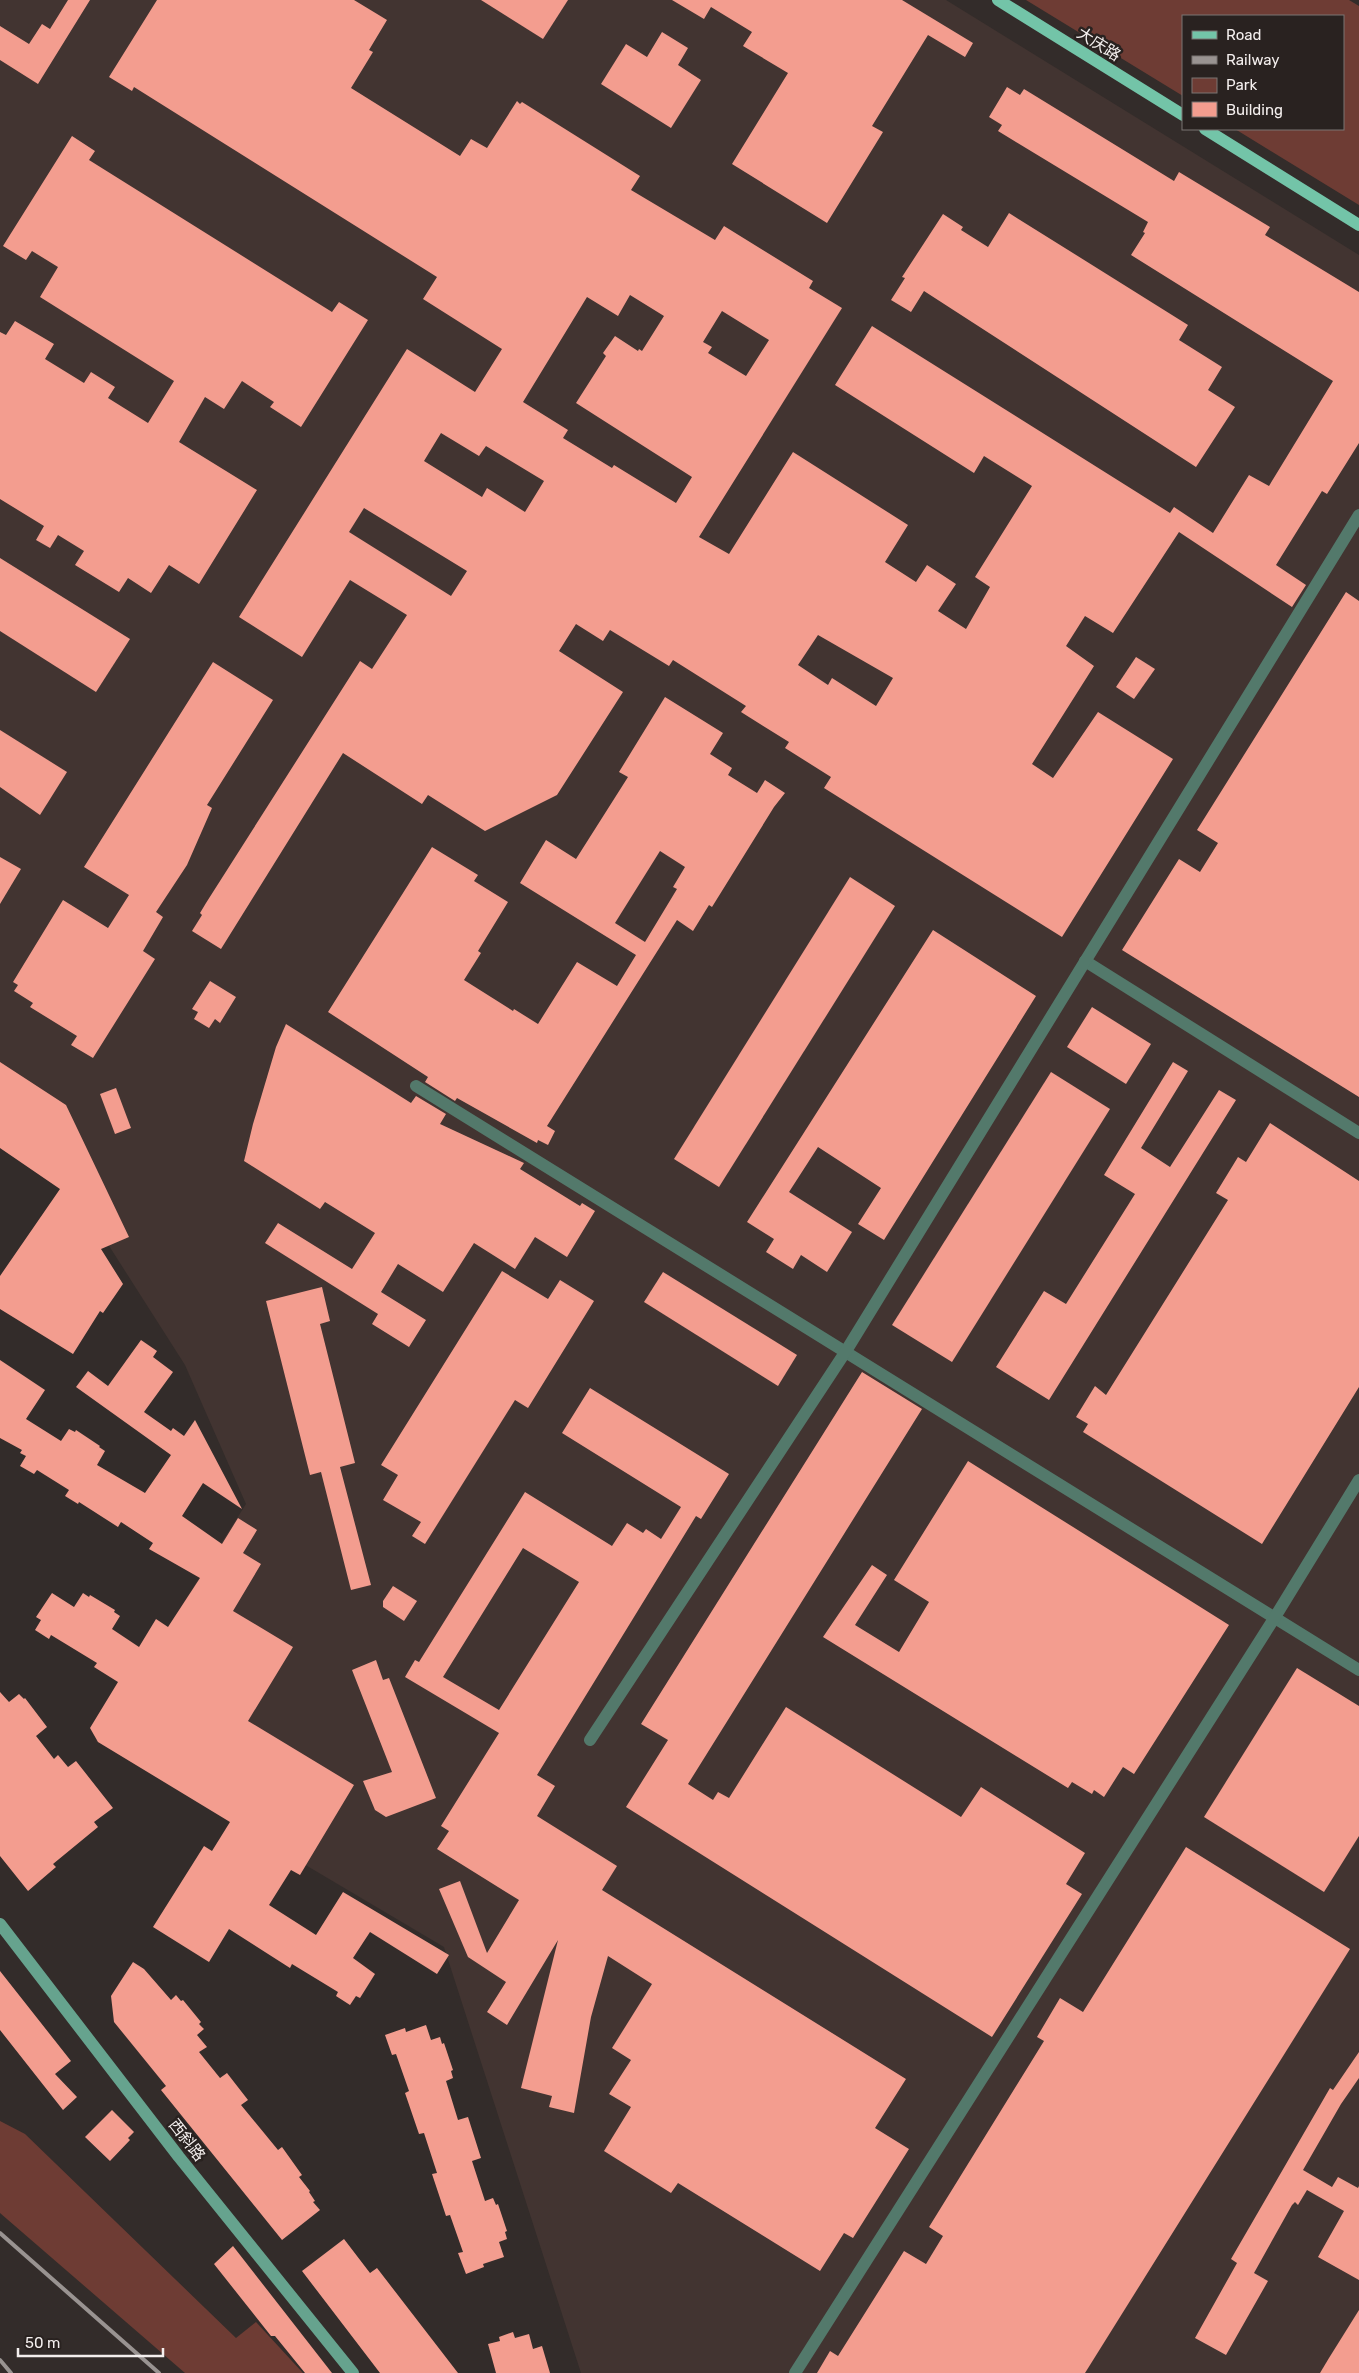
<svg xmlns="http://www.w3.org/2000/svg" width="1359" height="2373" font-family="Rubik,'Noto Sans SC',sans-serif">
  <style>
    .built { fill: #423431 }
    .green { fill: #6e3c34 }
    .building { fill: #f39d8f; fill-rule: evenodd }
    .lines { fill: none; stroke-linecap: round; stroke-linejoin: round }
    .street { stroke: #53796b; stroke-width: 12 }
    .secondary { stroke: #66a38e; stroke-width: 12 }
    .primary { stroke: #73c4a8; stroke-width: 12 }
    .rail { stroke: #999391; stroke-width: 4 }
    .labels { text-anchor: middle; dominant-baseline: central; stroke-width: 5; stroke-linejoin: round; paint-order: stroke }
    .street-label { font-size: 16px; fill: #f4efee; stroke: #292220 }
  </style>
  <rect width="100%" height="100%" fill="#332c2a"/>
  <polygon class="built" points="0,0 946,0 1359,255 1359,2373 581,2373 444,1947 96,1741 246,1504 185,1365 83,1205 0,1148"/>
  <g class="green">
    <polygon points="1026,0 1349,0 1359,6 1359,205 1235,129 1343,129 1343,16 1183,16 1183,96"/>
    <polygon points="0,2121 25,2134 236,2338 256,2322 303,2373 185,2373 0,2213"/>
  </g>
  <g class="building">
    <polygon points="68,0 90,0 38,84 0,60 0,26 29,44 42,24 50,29"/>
    <path d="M157 0H354L387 20 369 50 373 52 351 88 460 156 471 139 487 148 517 101 520 104 522 102 640 176 631 190 715 240 724 226 813 281 809 288 842 308 699 537 729 554 793 452 908 525 885 562 916 582 927 565 956 584 938 611 966 629 990 587 975 577 1032 486 984 456 974 473 835 385 872 326 1170 513 1174 507 1213 533 1249 475 1269 486 1333 381 1131 255 1145 233 1143 232 1148 222 998 131 1002 125 989 117 1007 87 1020 95 1024 89 1174 181 1179 172 1270 227 1265 235 1359 292V443L1327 494 1322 491 1276 565 1306 585 1292 607 1179 532 1113 633 1085 616 1066 646 1094 666 1032 764 1053 778 1098 712 1173 759 1062 937 824 788 831 777 785 748 789 742 741 712 746 706 673 660 669 666 610 630 603 641 576 624 559 651 623 692 557 795 485 831 428 795 422 804 343 753 221 949 192 931 202 915 200 913 206 903 360 661 372 669 407 615 350 580 302 657 239 617 407 349 475 392 502 349 423 299 437 277 134 87 132 91 109 77ZM630 295 664 316 642 351 639 349 638 351 615 336 603 353 606 356 576 403 692 477 676 503 614 465 612 468 563 438 568 430 523 402 587 297 618 316ZM722 311 769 340 746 376 708 353 712 347 703 342ZM441 433 479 456 486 446 544 481 525 512 487 488 482 497 424 461ZM364 508 467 571 451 596 349 532ZM818 635 893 678 876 706 832 678 828 685 798 665Z"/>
    <polygon points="481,0 568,0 543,39"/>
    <polygon points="672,0 902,0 973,43 965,57 928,35 872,126 883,132 827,223 732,164 788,73 743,46 752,32 711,7 704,19"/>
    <polygon points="662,32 688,48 678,65 701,80 671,128 601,84 626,44 647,57"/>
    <polygon points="72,136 95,151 89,160 332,312 339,302 368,320 301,427 270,407 274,402 242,381 224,409 205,397 179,442 257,490 199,584 169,565 151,593 128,578 119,592 75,565 84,551 58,535 50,548 36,540 44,526 0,499 0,332 6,335 15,321 54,344 45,359 84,383 91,372 115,387 108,398 148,423 174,381 40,297 58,267 32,251 26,260 3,246"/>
    <polygon points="1009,213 1188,325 1179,340 1222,367 1208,390 1235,407 1196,467 924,291 911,312 891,300 905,278 902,277 943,214 963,227 961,230 988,247"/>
    <polygon points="0,558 130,639 96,692 0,631"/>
    <polygon points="1346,592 1359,601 1359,1097 1122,950 1179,859 1200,872 1218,843 1197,830"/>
    <polygon points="1136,657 1155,669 1134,699 1116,687"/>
    <polygon points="213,662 273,700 207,805 212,808 187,865 156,912 163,917 143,951 155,959 93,1058 71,1045 77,1036 30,1007 33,1003 14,991 18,985 13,982 63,900 108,928 129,895 84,867"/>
    <path d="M665 697 723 733 710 754 732 768 728 775 757 793 765 780 785 793 774 807 712 907 709 905 693 931 677 920 547 1126 555 1131 548 1145 538 1140 537 1143 457 1098 455 1101 425 1082 428 1077 328 1012 432 847 478 875 474 881 508 902 478 951 481 953 464 980 513 1011 514 1009 538 1024 577 962 617 986 636 955 520 883 546 840 576 859 628 777 619 772ZM660 851 685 867 673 887 677 889 645 942 615 923Z"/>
    <polygon points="0,730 67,772 40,815 0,787"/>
    <polygon points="0,857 21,869 0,904"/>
    <polygon points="850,877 895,906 719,1187 674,1159"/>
    <polygon points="933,930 1036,996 884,1240 858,1224 881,1188 818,1147 789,1192 852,1232 827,1272 801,1255 793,1269 766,1252 774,1239 747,1222"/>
    <polygon points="210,981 236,997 220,1023 215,1019 209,1028 194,1019 198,1012 192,1009"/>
    <polygon points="1092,1007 1151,1044 1126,1084 1067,1047"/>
    <polygon points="286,1024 411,1103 416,1096 446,1114 440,1124 524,1163 520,1169 580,1206 582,1203 595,1211 567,1257 535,1237 515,1269 474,1243 443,1292 398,1264 381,1292 426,1320 409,1347 372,1324 378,1314 265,1243 278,1223 352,1269 375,1233 325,1202 320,1209 244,1161 253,1124 276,1047"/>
    <polygon points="0,1062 66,1105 129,1237 101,1249 123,1284 103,1313 100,1311 73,1354 0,1309 0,1276 60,1189 0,1148"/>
    <polygon points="1173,1062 1188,1071 1141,1148 1170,1167 1219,1090 1236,1100 1049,1400 996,1367 1044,1291 1066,1304 1135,1194 1104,1175"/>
    <polygon points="1051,1072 1110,1109 952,1362 892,1325"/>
    <polygon points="116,1088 131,1128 115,1134 100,1094"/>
    <polygon points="1270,1123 1359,1181 1359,1387 1262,1544 1083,1432 1088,1424 1076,1417 1095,1386 1106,1395 1228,1200 1216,1193 1238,1157 1246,1162"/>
    <polygon points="502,1271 548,1299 560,1280 594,1301 528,1408 515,1400 425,1544 412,1536 421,1522 383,1500 398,1475 381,1465"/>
    <polygon points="663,1272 797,1355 778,1386 644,1302"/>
    <polygon points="322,1287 330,1321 320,1324 355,1463 340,1467 371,1585 351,1590 321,1472 310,1475 266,1301"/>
    <polygon points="141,1340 157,1351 153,1357 173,1372 144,1412 171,1431 173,1428 184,1436 195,1420 242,1509 203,1483 182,1516 222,1544 238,1518 257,1530 243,1553 261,1564 233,1611 293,1647 248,1721 354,1785 300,1875 291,1870 269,1905 316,1935 343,1892 449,1955 437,1974 370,1932 353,1958 375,1974 360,1998 356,1996 350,2005 336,1996 338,1992 292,1964 290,1968 229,1929 209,1962 153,1927 204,1846 212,1851 230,1822 98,1742 90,1728 118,1682 94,1667 97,1663 51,1635 49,1639 35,1630 41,1620 36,1617 52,1593 74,1607 83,1593 89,1597 90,1595 115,1610 114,1612 120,1616 112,1629 139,1647 156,1619 168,1627 200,1578 149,1549 153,1543 121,1522 118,1527 79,1502 78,1504 65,1496 69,1490 37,1470 34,1474 20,1466 26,1456 20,1453 22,1450 0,1438 0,1360 45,1390 26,1419 61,1441 69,1429 75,1432 76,1430 100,1446 99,1447 105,1451 97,1465 145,1493 171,1455 76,1387 88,1371 108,1386"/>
    <polygon points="862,1372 922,1409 688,1784 713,1800 718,1792 729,1798 786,1707 961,1817 981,1787 1085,1853 1066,1884 1082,1894 992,2037 626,1807 668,1740 641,1724"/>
    <path d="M590 1388 729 1474 701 1519 696 1516 537 1775 555 1786 537 1816 617 1866 602 1890 906 2079 875 2128 909 2149 853 2238 844 2233 820 2271 678 2183 671 2193 604 2151 631 2107 609 2094 631 2060 612 2048 652 1984 608 1956 591 2017 574 2113 549 2107 552 2096 521 2088 558 1940 507 2025 487 2012 506 1982 468 1957 439 1889 460 1881 487 1953 519 1900 437 1849 449 1831 441 1826 499 1733 405 1677 415 1660 419 1662 525 1492 612 1546 627 1523 643 1533 646 1529 661 1539 681 1507 562 1433ZM523 1548 579 1582 499 1710 443 1677Z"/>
    <polygon points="968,1461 1229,1625 1134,1774 1123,1767 1104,1797 1094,1790 1092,1794 1072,1782 1068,1788 823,1637 872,1565 887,1575 855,1625 899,1652 929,1602 894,1580"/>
    <polygon points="393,1586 417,1601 404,1621 383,1607 383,1601"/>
    <polygon points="376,1660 383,1680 389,1678 436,1798 386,1817 375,1810 363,1781 392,1772 352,1670"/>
    <polygon points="1297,1668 1359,1706 1359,1836 1324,1892 1204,1817"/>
    <polygon points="0,1692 9,1702 19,1694 24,1699 25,1698 47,1727 36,1736 54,1759 58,1755 68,1767 76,1761 113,1808 94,1822 98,1827 53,1864 56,1867 28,1891 0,1856"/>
    <polygon points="1186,1847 1350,1949 1085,2373 817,2373 830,2351 838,2356 904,2251 926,2264 943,2236 929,2227 1044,2041 1037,2037 1060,1998 1083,2012"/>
    <polygon points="133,1962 144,1969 171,2000 176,1995 181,2001 183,2000 201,2022 199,2024 204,2029 197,2035 207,2047 199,2052 220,2078 227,2073 248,2100 241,2105 278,2150 282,2147 302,2175 299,2177 310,2191 309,2192 315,2201 313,2202 320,2210 282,2240 161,2090 166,2086 114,2022 111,1996"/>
    <polygon points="0,1971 71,2061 55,2074 77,2097 63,2110 0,2030"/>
    <polygon points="426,2025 431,2040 440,2037 442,2044 444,2043 453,2070 451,2071 453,2078 446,2081 458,2120 468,2117 481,2158 472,2161 485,2201 493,2198 496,2205 498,2204 507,2231 505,2232 507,2239 499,2242 504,2257 483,2264 484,2267 466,2274 458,2253 463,2252 450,2215 446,2216 432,2174 437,2173 424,2133 419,2134 405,2093 409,2091 396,2054 392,2055 385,2035 405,2028 406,2032"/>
    <polygon points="1359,2052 1359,2078 1341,2104 1303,2170 1332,2187 1338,2177 1358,2188 1359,2186 1359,2280 1318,2257 1344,2211 1307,2190 1298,2205 1295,2202 1292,2205 1254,2273 1268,2281 1226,2355 1195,2338 1237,2263 1231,2259 1330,2088 1333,2090"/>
    <polygon points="112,2110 134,2132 128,2138 130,2140 110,2161 85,2137"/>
    <polygon points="344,2239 370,2273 377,2268 458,2373 380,2373 302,2271"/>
    <polygon points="233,2246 332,2373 305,2373 275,2336 271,2336 214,2264"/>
    <polygon points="1359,2310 1359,2373 1320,2373 1329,2358"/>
    <polygon points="513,2332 515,2338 529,2334 533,2349 542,2346 550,2373 496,2373 488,2344 500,2341 499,2337"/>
  </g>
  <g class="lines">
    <g class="street">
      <polyline points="1085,961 1359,1133"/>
      <polyline points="416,1086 1359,1670"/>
      <polyline points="590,1740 846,1351 1359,515"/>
      <polyline points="795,2373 1275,1617 1359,1480"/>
    </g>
    <polyline class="secondary" points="0,1924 179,2157 353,2373"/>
    <g class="primary">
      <polyline points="998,0 1183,115"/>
      <polyline points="1205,129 1359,225"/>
    </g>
    <g class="rail">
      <polyline points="0,2233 159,2373"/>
      <polyline points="0,2360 11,2373"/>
    </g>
  </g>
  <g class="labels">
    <g class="street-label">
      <text transform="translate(1099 44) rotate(32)">大庆路</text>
      <text transform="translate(187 2140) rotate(52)">西斜路</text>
    </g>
  </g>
  <rect x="1182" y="15" width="162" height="115" fill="#292220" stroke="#7a7472"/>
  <rect x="1192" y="31" width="25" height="8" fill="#73c4a8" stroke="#7a7472"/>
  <text x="1226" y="40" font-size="15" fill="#f4efee">Road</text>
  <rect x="1192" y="56" width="25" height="8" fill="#999391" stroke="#7a7472"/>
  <text x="1226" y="65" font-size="15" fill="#f4efee">Railway</text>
  <rect x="1192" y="78" width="25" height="15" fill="#6e3c34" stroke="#7a7472"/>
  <text x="1226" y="90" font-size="15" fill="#f4efee">Park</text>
  <rect x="1192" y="102" width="25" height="15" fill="#f39d8f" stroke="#7a7472"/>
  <text x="1226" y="115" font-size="15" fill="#f4efee">Building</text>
  <path d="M18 2348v8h145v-8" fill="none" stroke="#f4efee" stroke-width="2.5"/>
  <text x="25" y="2348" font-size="15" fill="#f4efee" stroke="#292220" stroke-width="4" paint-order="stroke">50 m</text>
</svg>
